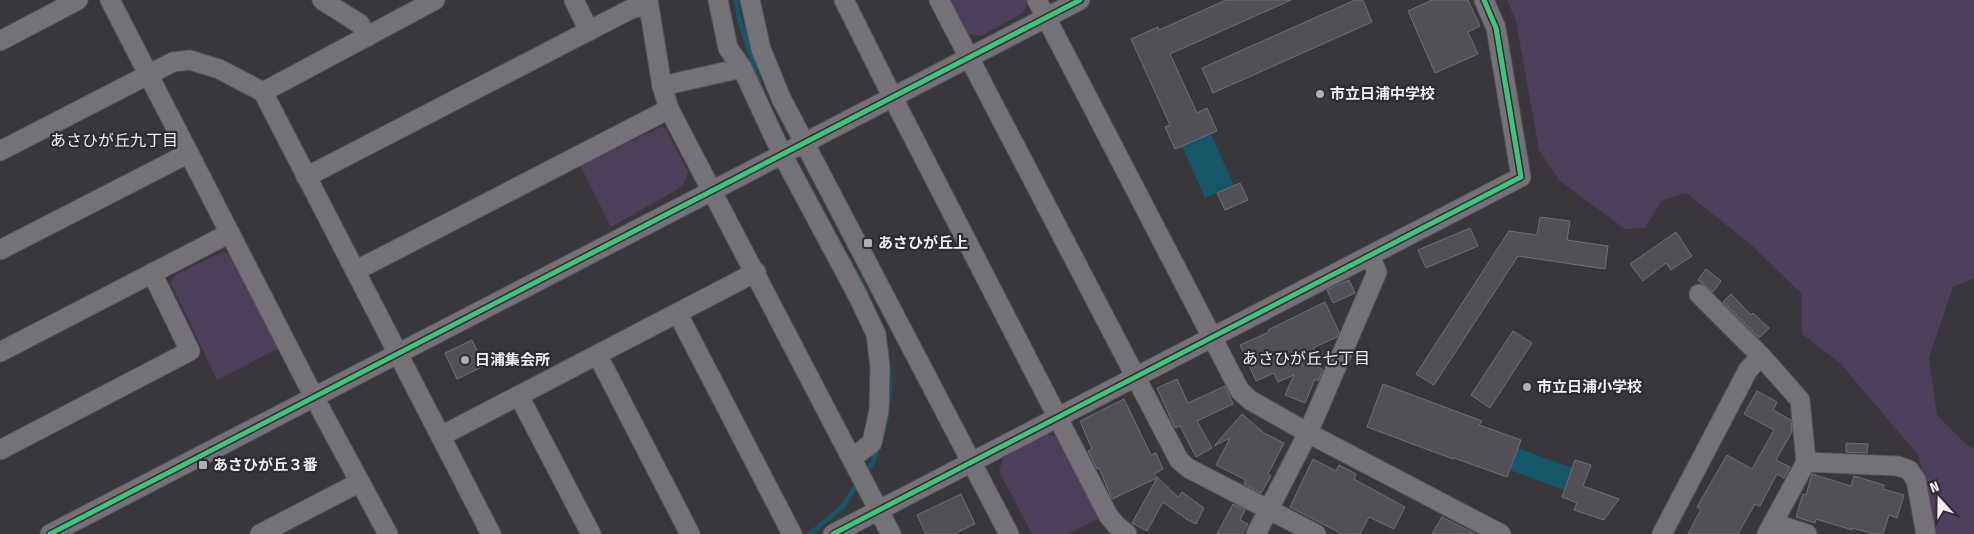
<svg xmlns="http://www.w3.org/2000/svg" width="1974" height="534" font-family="'Fira Sans Condensed','Noto Sans JP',sans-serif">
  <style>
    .green { fill: #4b3f59 }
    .water { fill: #155767 }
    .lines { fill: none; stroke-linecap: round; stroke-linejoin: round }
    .stream { stroke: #155767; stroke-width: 4.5 }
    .building { fill: #525054; stroke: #716f74 }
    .minor-casing { stroke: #565559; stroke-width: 21 }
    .minor { stroke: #747276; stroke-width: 19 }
    .cycleway-casing { stroke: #2f2b33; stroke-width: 8 }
    .cycleway { stroke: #40c37c; stroke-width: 5 }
    .poi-dot { fill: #b0aeb3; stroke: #2f2b33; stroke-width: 2 }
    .labels { text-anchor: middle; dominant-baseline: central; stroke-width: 4.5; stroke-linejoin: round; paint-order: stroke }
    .poi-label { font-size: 15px; font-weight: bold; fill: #f0eef3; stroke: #2f2b33; text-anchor: start }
    .neighbourhood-label { font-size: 16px; fill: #f0eef3; stroke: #2f2b33 }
  </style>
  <rect width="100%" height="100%" fill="#39373c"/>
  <g class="green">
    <polygon points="949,0 1027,0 1028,2 1023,13 980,36 965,33"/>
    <polygon points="1507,0 1974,0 1974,278 1953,287 1929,358 1937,415 1967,445 1974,449 1974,534 1936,534 1919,456 1839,362 1802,334 1802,294 1748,242 1686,193 1662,200 1645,228 1625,229 1559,180 1539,150 1516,21"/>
    <polygon points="661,127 666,129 688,172 683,186 611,227 580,165"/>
    <polygon points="222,252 231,254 281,347 217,380 171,283 175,275"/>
    <polygon points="1048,434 1058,437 1100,518 1068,534 1032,534 999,471 1004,456"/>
  </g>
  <g class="water">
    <polygon points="1211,134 1234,186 1205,198 1182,146"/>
    <polygon points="1518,448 1572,468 1564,490 1510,470"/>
  </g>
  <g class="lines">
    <g class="stream">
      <polyline points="736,0 739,18 759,82"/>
      <polyline points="849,260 867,293"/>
      <polyline points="888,404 890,386 889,370"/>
      <polyline points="883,434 887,415"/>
      <polyline points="866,472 873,462 878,446"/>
      <polyline points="810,534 842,507 858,483"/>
    </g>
  </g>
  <g class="building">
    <polygon points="1226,0 1291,0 1170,54 1197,113 1207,108 1217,131 1175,149 1165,127 1170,125 1131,39 1158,27 1159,30"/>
    <polygon points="1355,0 1363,0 1372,22 1213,93 1202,68"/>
    <polygon points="1432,0 1468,0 1480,26 1468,32 1478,54 1435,73 1408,11"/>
    <polygon points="1240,183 1248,200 1225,210 1217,193"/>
    <polygon points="1540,217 1570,221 1567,240 1608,246 1605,269 1518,256 1434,385 1416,374 1509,231 1537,235"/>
    <polygon points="1470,228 1478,246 1426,268 1418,250"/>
    <polygon points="1676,232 1692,256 1671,270 1666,263 1643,281 1630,264"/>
    <polygon points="1706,269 1721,281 1713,292 1698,280"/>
    <polygon points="1349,280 1355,293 1333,303 1327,290"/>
    <polygon points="1731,294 1751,315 1753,313 1769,328 1759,338 1723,302"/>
    <polygon points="1325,302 1339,332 1337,337 1313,348 1318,352 1311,361 1323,370 1318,381 1315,379 1305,403 1285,395 1294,375 1278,382 1274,373 1256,381 1240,345 1269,332 1268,330"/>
    <polygon points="1513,331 1532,343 1490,408 1471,395"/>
    <polygon points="472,340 484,366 457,379 445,353"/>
    <polygon points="1177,379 1188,403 1225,386 1233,404 1197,421 1212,448 1196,457 1180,426 1175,428 1157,388"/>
    <polygon points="1383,384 1482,421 1479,425 1521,440 1507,477 1454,458 1453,459 1367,427"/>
    <polygon points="1757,391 1777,402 1773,410 1791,420 1792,432 1776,460 1790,467 1784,478 1777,474 1760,506 1755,504 1738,534 1688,534 1701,509 1697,507 1727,455 1752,469 1774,430 1744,414"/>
    <polygon points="1124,399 1151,455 1156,453 1163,469 1154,474 1178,497 1182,492 1204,508 1196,524 1186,519 1163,502 1147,531 1132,523 1157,478 1112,499 1099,468 1097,469 1088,451 1092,449 1080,421"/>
    <polygon points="1242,414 1264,433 1284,443 1268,474 1271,476 1261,493 1244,484 1246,480 1216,465 1230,438 1214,446"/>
    <polygon points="1846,443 1868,444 1867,453 1846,452"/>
    <polygon points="1313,459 1336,471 1339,465 1356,474 1354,479 1405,507 1394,529 1369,517 1360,534 1342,534 1290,507"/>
    <polygon points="1575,460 1591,465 1583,486 1619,499 1604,520 1574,510 1577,503 1562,497"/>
    <polygon points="1812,474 1851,486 1854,476 1884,485 1883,489 1904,495 1897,518 1889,515 1883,534 1874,534 1852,528 1852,530 1816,519 1815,523 1796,517 1803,494 1806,495"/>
    <polygon points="961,494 975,524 954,534 926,534 917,515"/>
    <polygon points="1233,504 1245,510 1240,520 1248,524 1242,534 1217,534"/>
    <polygon points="1442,517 1475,534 1432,534"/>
  </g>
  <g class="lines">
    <g class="minor-casing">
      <g id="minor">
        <polyline points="110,0 314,397 388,534"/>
        <polyline points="322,0 360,24 367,37"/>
        <polyline points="574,0 589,31"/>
        <polyline points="648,0 662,86 669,109 891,534"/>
        <polyline points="718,0 728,48 742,68 782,154 858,296 876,334 880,366 879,410 872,443 852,458"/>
        <polyline points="750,0 761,49 781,98 1009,534"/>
        <polyline points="844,0 893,98 1108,515 1116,525 1127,534"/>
        <polyline points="939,0 1179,460 1188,468 1316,534"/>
        <polyline points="1037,0 1240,391 1250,400 1308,433 1501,534"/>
        <polyline points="0,41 78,0"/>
        <polyline points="662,86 742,68"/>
        <polyline points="263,92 435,0"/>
        <polyline points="0,151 173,62 190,60 219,69 263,92 491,534"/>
        <polyline points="306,177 631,9 648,5"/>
        <polyline points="0,250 189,153"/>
        <polyline points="355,271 669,109"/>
        <polyline points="1699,294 1761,356 1800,400 1806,462 1767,534"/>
        <polyline points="678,314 792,534"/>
        <polyline points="0,352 230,233"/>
        <polyline points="598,356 690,534"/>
        <polyline points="519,396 591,534"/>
        <polyline points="441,436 756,272"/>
        <polyline points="0,450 190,351 152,273"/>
        <polyline points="1806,462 1898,466 1909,470 1916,480 1926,534"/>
        <polyline points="1773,523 1807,534"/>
        <polyline points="50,534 1080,0"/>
        <polyline points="260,534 360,482"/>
        <polyline points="833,534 1521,177 1496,28 1484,0"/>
        <polyline points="1256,534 1308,433 1377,272 1370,256"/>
        <polyline points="1662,534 1748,370 1761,356"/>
      </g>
    </g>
    <use href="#minor" class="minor"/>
    <g class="cycleway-casing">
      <g id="cycleway">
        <polyline points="50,534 1080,0"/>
        <polyline points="833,534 1521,177 1496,28 1484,0"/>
      </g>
    </g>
    <use href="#cycleway" class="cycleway"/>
  </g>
  <g class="poi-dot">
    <circle cx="1320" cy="94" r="5"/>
    <rect x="863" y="238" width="10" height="10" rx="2.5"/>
    <circle cx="465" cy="360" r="5"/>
    <circle cx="1527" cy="387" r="5"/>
    <rect x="198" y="460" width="10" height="10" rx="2.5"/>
  </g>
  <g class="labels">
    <g class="poi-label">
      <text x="1330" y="94">市立日浦中学校</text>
      <text x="878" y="243">あさひが丘上</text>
      <text x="475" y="360">日浦集会所</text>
      <text x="1537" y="387">市立日浦小学校</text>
      <text x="213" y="465">あさひが丘３番</text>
    </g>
    <g class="neighbourhood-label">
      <text x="114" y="140">あさひが丘九丁目</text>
      <text x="1306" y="358">あさひが丘七丁目</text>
    </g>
  </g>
  <g transform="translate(1939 499) rotate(339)" stroke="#2f2b33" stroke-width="4" paint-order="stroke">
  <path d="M0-4L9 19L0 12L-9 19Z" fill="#f0eef3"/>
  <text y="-8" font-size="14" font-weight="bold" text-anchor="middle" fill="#f0eef3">N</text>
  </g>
</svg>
